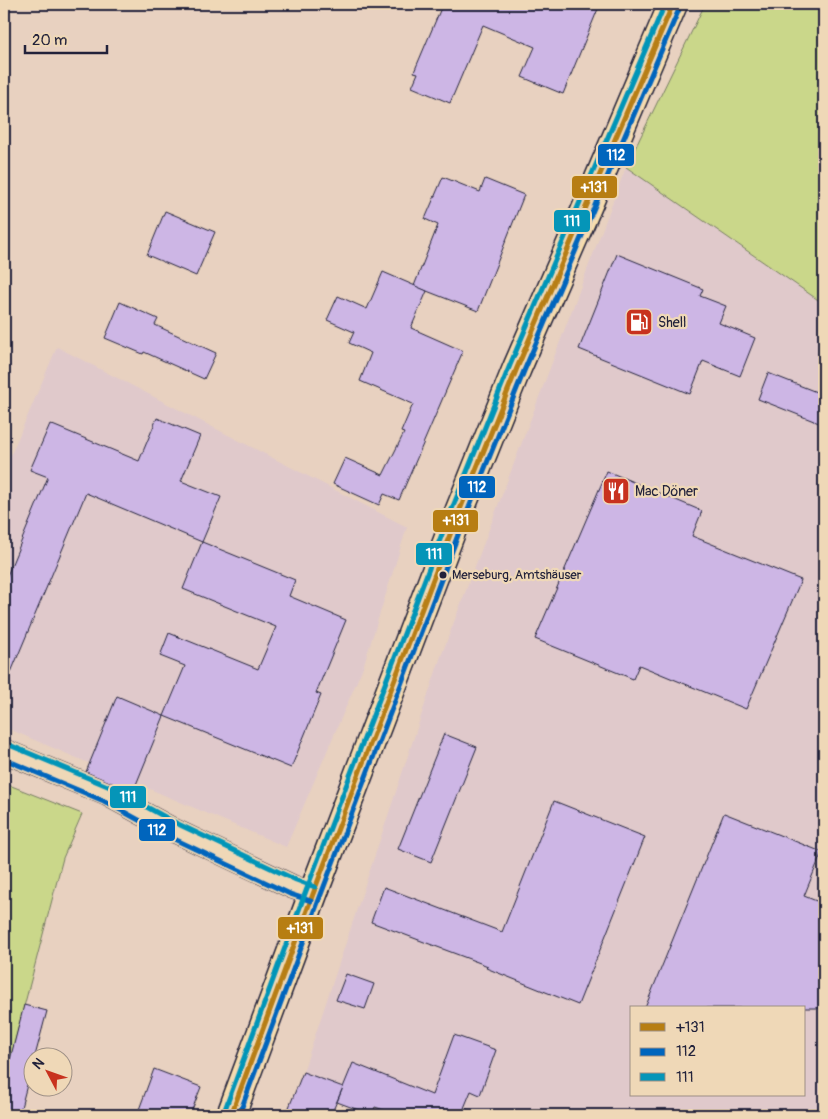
<svg xmlns="http://www.w3.org/2000/svg" width="828" height="1119" font-family="Pangolin,sans-serif">
  <style>
    .built { fill: #e0c9cb; fill-rule: evenodd }
    .green { fill: #cad78a; stroke: #767c62 }
    .building { fill: #cdb6e5; stroke: #22223b }
    .lines { fill: none; stroke-linecap: round; stroke-linejoin: round }
    .minor-casing { stroke: #22223b; stroke-width: 25 }
    .primary-casing { stroke: #22223b; stroke-width: 31 }
    .minor { stroke: #efd8b7; stroke-width: 21 }
    .primary { stroke: #f9deab; stroke-width: 28 }
    .bus-1-casing { stroke: #efd8b7; stroke-width: 9 }
    .bus-2-casing { stroke: #efd8b7; stroke-width: 9 }
    .bus-3-casing { stroke: #efd8b7; stroke-width: 9 }
    .bus-1 { stroke: #b77e12; stroke-width: 5 }
    .bus-2 { stroke: #0065bd; stroke-width: 5 }
    .bus-3 { stroke: #0595b8; stroke-width: 5 }
    .bus-dot { fill: #22223b; stroke: #efd8b7; stroke-width: 2 }
    .labels { text-anchor: middle; dominant-baseline: central; stroke-width: 4.5; stroke-linejoin: round; paint-order: stroke }
    .bus-label { font-size: 13px; fill: #22223b; stroke: #efd8b7; text-anchor: start }
    .poi-label { font-size: 14px; fill: #22223b; stroke: #efd8b7; text-anchor: start }
    .line-badge { stroke: #efd8b7; stroke-width: 2 }
    .badge-label { font-size: 14px; text-anchor: middle; font-weight: bold; fill: #fff }
  </style>
  <rect width="100%" height="100%" fill="#e8d1c0"/>
  <filter id="ink" filterUnits="userSpaceOnUse"><feTurbulence type="fractalNoise" baseFrequency=".02" numOctaves="2"/><feDisplacementMap in="SourceGraphic" scale="10" xChannelSelector="R" yChannelSelector="G"/><feConvolveMatrix kernelMatrix="1 2 1 2 8 2 1 2 1" color-interpolation-filters="sRGB"/></filter>
  <g filter="url(#ink)">
    <g class="built">
      <path d="M626 167 824 304V1115H415L303 1072 440 659ZM632 1008H804V1095H632Z"/>
      <polygon points="57,347 407,527 363,667 286,847 4,727 4,471"/>
    </g>
    <g class="green">
      <polygon points="705,4 824,4 824,304 626,167"/>
      <polygon points="4,783 82,814 63,858 4,1083"/>
    </g>
    <g class="building">
      <polygon points="432,4 600,4 563,94 522,77 535,47 483,25 450,103 412,87 418,73 414,72 441,8"/>
      <polygon points="443,177 480,192 485,179 524,195 478,311 414,286 438,225 425,219"/>
      <polygon points="165,211 215,232 196,276 147,255"/>
      <polygon points="617,254 703,289 700,296 726,306 719,323 755,338 740,376 703,361 690,394 579,349"/>
      <polygon points="383,272 427,291 411,328 463,351 399,500 384,494 379,505 333,484 345,458 383,475 404,433 401,432 413,404 360,381 371,353 349,343 354,332 327,320 338,296 367,309"/>
      <polygon points="120,302 158,319 155,325 216,353 204,379 144,352 143,354 105,338"/>
      <polygon points="768,373 824,395 824,425 758,399"/>
      <polygon points="157,418 200,436 181,481 221,497 202,542 86,493 4,689 4,583 48,477 30,470 50,424 139,461"/>
      <polygon points="607,471 702,511 692,536 801,580 746,709 639,665 633,679 535,639"/>
      <polygon points="202,542 295,580 289,596 346,620 316,693 321,695 291,768 164,716 185,666 160,656 169,633 258,669 276,627 183,589"/>
      <polygon points="117,696 164,716 133,792 86,772"/>
      <polygon points="444,734 477,747 431,862 398,849"/>
      <polygon points="554,801 645,837 578,1005 486,968 488,966 371,922 384,887 502,932"/>
      <polygon points="724,813 822,852 804,896 824,904 824,994 819,1008 645,1008"/>
      <polygon points="346,974 374,984 365,1009 336,1000"/>
      <polygon points="24,1005 47,1011 35,1056 32,1056 32,1066 19,1115 4,1115 4,1083"/>
      <polygon points="454,1035 496,1050 480,1095 471,1091 464,1108 480,1115 398,1115 375,1107 372,1115 337,1102 353,1063 432,1095"/>
      <polygon points="154,1069 201,1087 190,1115 137,1115"/>
      <polygon points="303,1072 343,1087 331,1115 286,1115"/>
    </g>
    <g class="lines">
      <g class="minor-casing">
        <polyline id="minor" points="4,751 107,794 173,830 293,887 313,894"/>
      </g>
      <g class="primary-casing">
        <polyline id="primary" points="231,1115 313,894 451,532 517,368 587,207 673,4"/>
      </g>
      <use href="#minor" class="minor"/>
      <use href="#primary" class="primary"/>
      <g class="bus-1-casing">
        <polyline id="bus-1" points="231,1115 313,894 451,532 517,368 673,4"/>
      </g>
      <g class="bus-2-casing">
        <g id="bus-2">
          <polyline points="4,759 104,801 170,837 290,894 311,901"/>
          <polyline points="239,1115 320,897 458,535 524,371 680,7"/>
        </g>
      </g>
      <g class="bus-3-casing">
        <g id="bus-3">
          <polyline points="7,744 110,787 176,823 296,880 315,887"/>
          <polyline points="224,1112 306,891 444,529 510,365 665,4"/>
        </g>
      </g>
      <use href="#bus-1" class="bus-1"/>
      <use href="#bus-2" class="bus-2"/>
      <use href="#bus-3" class="bus-3"/>
    </g>
  </g>
  <defs>
    <g id="fuel-square" transform="scale(1.4375)"><rect x="-9" y="-9" width="18" height="18" rx="4" fill="#c8321e" stroke="#efd8b7"/><path d="M-5.5-6h7V0h2V4h1.3V-2.5L3-4.5l.8-.8L6-3V5H2.5V1h-1V6h-7ZM-4.2-4.7v3.2H.2V-4.7Z" fill="#fff"/></g>
    <g id="restaurant-square" transform="scale(1.4375)"><rect x="-9" y="-9" width="18" height="18" rx="4" fill="#c8321e" stroke="#efd8b7"/><path d="M-5-6h1v4h1v-4h1v4h1v-4h1v5L-1.5 .5V6h-2V.5L-5-1ZM5-6V6H3V1.5H1.5Q1.5-4 5-6Z" fill="#fff"/></g>
  </defs>
  <g fill-rule="evenodd">
    <use href="#fuel-square" x="639" y="322"/>
    <use href="#restaurant-square" x="616" y="491"/>
  </g>
  <circle class="bus-dot" cx="443" cy="575" r="4.5"/>
  <g class="labels">
    <g class="bus-label">
      <text x="452" y="575">Merseburg, Amtshäuser</text>
    </g>
    <g class="poi-label">
      <text x="658" y="322">Shell</text>
      <text x="635" y="491">Mac Döner</text>
    </g>
  </g>
  <g class="line-badge">
    <rect x="597" y="143" width="38" height="24" rx="5" fill="#0065bd"/>
    <rect x="571" y="175" width="47" height="24" rx="5" fill="#b77e12"/>
    <rect x="553" y="209" width="38" height="24" rx="5" fill="#0595b8"/>
    <rect x="458" y="475" width="38" height="24" rx="5" fill="#0065bd"/>
    <rect x="432" y="509" width="47" height="24" rx="5" fill="#b77e12"/>
    <rect x="415" y="542" width="38" height="24" rx="5" fill="#0595b8"/>
    <rect x="109" y="785" width="38" height="24" rx="5" fill="#0595b8"/>
    <rect x="138" y="818" width="38" height="24" rx="5" fill="#0065bd"/>
    <rect x="277" y="916" width="47" height="24" rx="5" fill="#b77e12"/>
  </g>
  <g class="badge-label">
    <text x="616" y="160">112</text>
    <text x="594" y="192">+131</text>
    <text x="572" y="226">111</text>
    <text x="477" y="492">112</text>
    <text x="456" y="525">+131</text>
    <text x="434" y="559">111</text>
    <text x="128" y="802">111</text>
    <text x="157" y="835">112</text>
    <text x="300" y="933">+131</text>
  </g>
  <rect width="828" height="1119" fill="none" stroke="#efd8b7" stroke-width="20"/>
  <rect x="10" y="10" width="808" height="1099" fill="none" stroke="#22223b" stroke-width="2" filter="url(#ink)"/>
  <rect x="630" y="1006" width="175" height="90" fill="#efd8b7" stroke="#9d8f85"/>
  <rect x="640" y="1023" width="25" height="8" fill="#b77e12" stroke="#9d8f85"/>
  <text x="676" y="1032" font-size="15" fill="#22223b">+131</text>
  <rect x="640" y="1048" width="25" height="8" fill="#0065bd" stroke="#9d8f85"/>
  <text x="676" y="1056" font-size="15" fill="#22223b">112</text>
  <rect x="640" y="1073" width="25" height="8" fill="#0595b8" stroke="#9d8f85"/>
  <text x="676" y="1082" font-size="15" fill="#22223b">111</text>
  <g transform="translate(48 1072) rotate(311)"><circle r="24" fill="#efd8b7" stroke="#9d8f85"/>
  <path d="M0-4L9 19L0 12L-9 19Z" fill="#c8321e"/>
  <text y="-8" font-size="14" font-weight="bold" text-anchor="middle" fill="#22223b">N</text>
  </g>
  <path d="M25 45v8h82v-8" fill="none" stroke="#22223b" stroke-width="2.5"/>
  <text x="32" y="45" font-size="15" fill="#22223b" stroke="#efd8b7" stroke-width="4" paint-order="stroke">20 m</text>
</svg>
